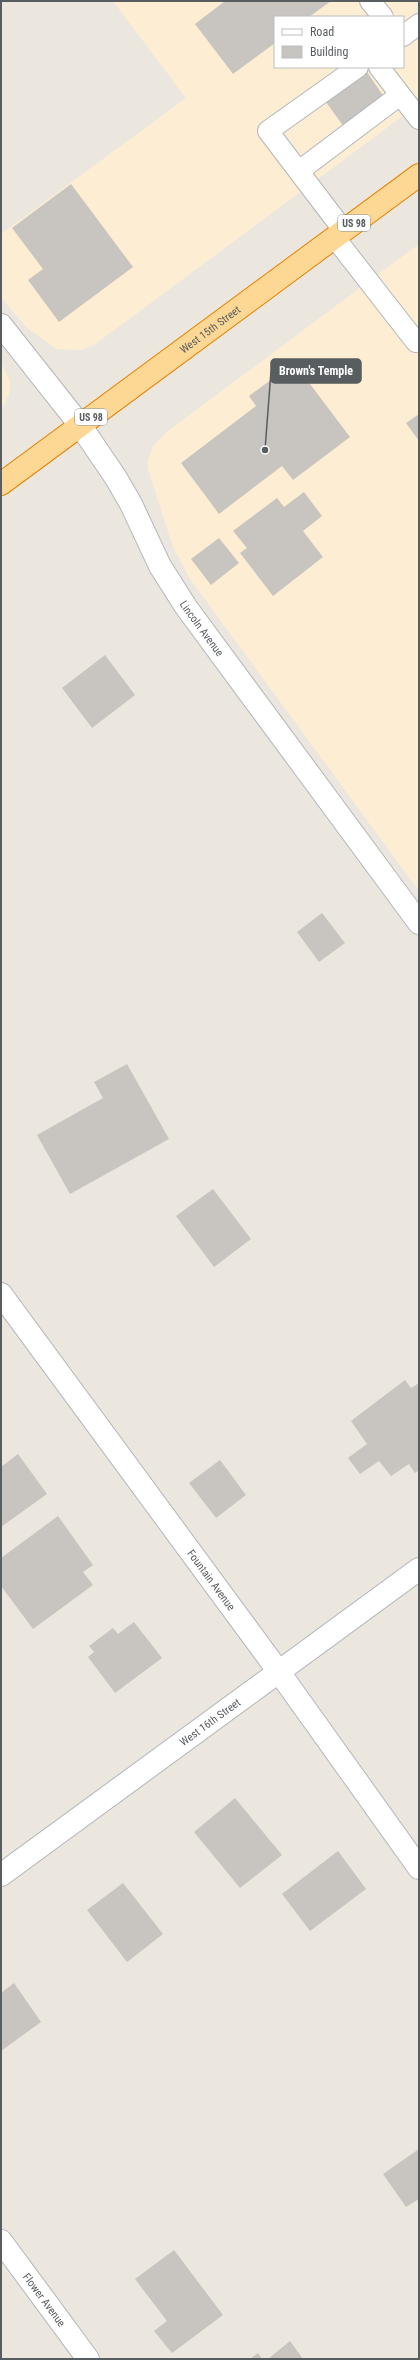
<svg xmlns="http://www.w3.org/2000/svg" width="420" height="2360" font-family="'Roboto Condensed',sans-serif">
  <style>
    .commercial { fill: #fdeed3; fill-rule: evenodd }
    .building { fill: #c8c4bf }
    .lines { fill: none; stroke-linecap: round; stroke-linejoin: round }
    .service-casing { stroke: #b2b6ba; stroke-width: 22 }
    .minor-casing { stroke: #b2b6ba; stroke-width: 24 }
    .trunk-casing { stroke: #e78204; stroke-width: 24 }
    .service { stroke: #fff; stroke-width: 20 }
    .minor { stroke: #fff; stroke-width: 22 }
    .trunk { stroke: #fcd894; stroke-width: 22 }
    .labels { text-anchor: middle; dominant-baseline: central; stroke-width: 4; stroke-linejoin: round; paint-order: stroke }
    .shield { fill: #fff; stroke: #8a8e90; stroke-width: 1 }
    .shield-label { font-size: 10px; font-weight: bold; fill: #585d60 }
    .street-label { font-size: 11px; fill: #585d60; stroke: #fff }
    .leader { fill: none; stroke: #585d60; stroke-width: 1.5 }
    .callout-dot { fill: #585d60; stroke: #fff; stroke-width: 1.5 }
    .callout { fill: #585d60; stroke: #585d60; stroke-width: 1.5 }
    .callout-label { font-size: 12px; text-anchor: middle; font-weight: bold; fill: #fff }
  </style>
  <rect width="100%" height="100%" fill="#ebe7df"/>
  <g class="commercial">
    <path d="M113 1H417L419 104 94 345 81 350 56 349 26 327 1 297V234L186 98ZM275 17H403V67H275Z"/>
    <polygon points="419,244 419,891 190,579 173,547 148,469 148,460 153,446 168,431"/>
    <polygon points="1,363 10,381 9,395 1,410"/>
  </g>
  <g class="building">
    <polygon points="225,1 331,1 309,17 275,17 275,43 233,74 195,24"/>
    <polygon points="367,72 384,97 344,127 326,102"/>
    <polygon points="71,184 133,267 59,322 28,280 43,269 12,228"/>
    <polygon points="301,372 350,437 293,480 282,466 219,514 181,463 256,406 249,396 279,374 286,384"/>
    <polygon points="419,414 419,441 406,423"/>
    <polygon points="304,492 322,516 303,531 323,557 273,596 240,553 247,548 233,531 277,498 284,507"/>
    <polygon points="219,538 239,563 211,585 191,559"/>
    <polygon points="105,655 135,695 92,728 62,688"/>
    <polygon points="322,913 345,943 319,962 297,932"/>
    <polygon points="127,1064 169,1139 70,1194 37,1135 103,1098 94,1082"/>
    <polygon points="213,1189 251,1239 214,1267 176,1216"/>
    <polygon points="405,1380 411,1388 419,1383 419,1470 415,1473 409,1464 391,1476 379,1461 360,1474 348,1458 367,1444 351,1421"/>
    <polygon points="18,1454 47,1494 1,1527 1,1467"/>
    <polygon points="220,1460 246,1495 216,1518 189,1483"/>
    <polygon points="58,1516 93,1565 83,1572 93,1585 33,1629 1,1586 1,1558"/>
    <polygon points="134,1622 162,1658 115,1693 88,1657 94,1652 89,1646 113,1628 118,1634"/>
    <polygon points="235,1798 282,1855 240,1888 194,1832"/>
    <polygon points="338,1851 366,1889 310,1931 282,1894"/>
    <polygon points="123,1883 163,1934 127,1962 87,1910"/>
    <polygon points="14,1983 41,2022 1,2051 1,1993"/>
    <polygon points="419,2149 419,2199 406,2207 383,2174"/>
    <polygon points="174,2250 223,2315 172,2353 154,2331 167,2321 135,2279"/>
    <polygon points="290,2341 303,2359 268,2359"/>
    <polygon points="258,2353 262,2359 250,2359"/>
  </g>
  <g class="lines">
    <g class="service-casing">
      <g id="service">
        <polyline points="370,1 383,17"/>
        <polyline points="403,36 419,24"/>
        <polyline points="379,67 419,119"/>
        <polyline points="299,171 400,95"/>
        <polyline points="344,231 268,131 358,67"/>
        <polyline points="335,238 416,342 419,339"/>
      </g>
    </g>
    <g class="minor-casing">
      <g id="minor">
        <path id="s1" d="M1 325 80 425 116 478 131 504 160 566 186 607 419 923"/>
        <path id="s2" d="M1 1294 279 1672 419 1868"/>
        <path id="s3" d="M1 1875 419 1569"/>
        <path id="s4" d="M1 2241 88 2359"/>
      </g>
    </g>
    <g class="trunk-casing">
      <g id="trunk">
        <path id="s5" d="M1 484 419 175"/>
      </g>
    </g>
    <use href="#service" class="service"/>
    <use href="#minor" class="minor"/>
    <use href="#trunk" class="trunk"/>
  </g>
  <g class="labels">
    <g class="shield">
      <rect x="338" y="215" width="32" height="16" rx="3"/>
      <rect x="75" y="409" width="32" height="16" rx="3"/>
    </g>
    <g class="shield-label">
      <text x="354" y="223">US 98</text>
      <text x="91" y="417">US 98</text>
    </g>
    <g class="street-label">
      <text stroke="none"><textPath href="#s5" startOffset="260">West 15th Street</textPath></text>
      <text stroke="none"><textPath href="#s1" startOffset="365">Lincoln Avenue</textPath></text>
      <text stroke="none"><textPath href="#s2" startOffset="355">Fountain Avenue</textPath></text>
      <text stroke="none"><textPath href="#s3" startOffset="259">West 16th Street</textPath></text>
      <text stroke="none"><textPath href="#s4" startOffset="73">Flower Avenue</textPath></text>
    </g>
  </g>
  <path class="leader" d="M265 450L271 371"/>
  <circle class="callout-dot" cx="265" cy="450" r="4"/>
  <rect class="callout" x="271" y="359" width="90" height="24" rx="4"/>
  <g class="callout-label">
    <text x="316" y="375">Brown's Temple</text>
  </g>
  <rect width="420" height="2360" fill="none" stroke="#585d60" stroke-width="4"/>
  <rect x="274" y="16" width="130" height="52" fill="#ffffff" stroke="#bcbebf"/>
  <rect x="282" y="29" width="20" height="6" fill="#ffffff" stroke="#bcbebf"/>
  <text x="310" y="36" font-size="12" fill="#585d60">Road</text>
  <rect x="282" y="46" width="20" height="12" fill="#c8c4bf" stroke="#bcbebf"/>
  <text x="310" y="56" font-size="12" fill="#585d60">Building</text>
</svg>
